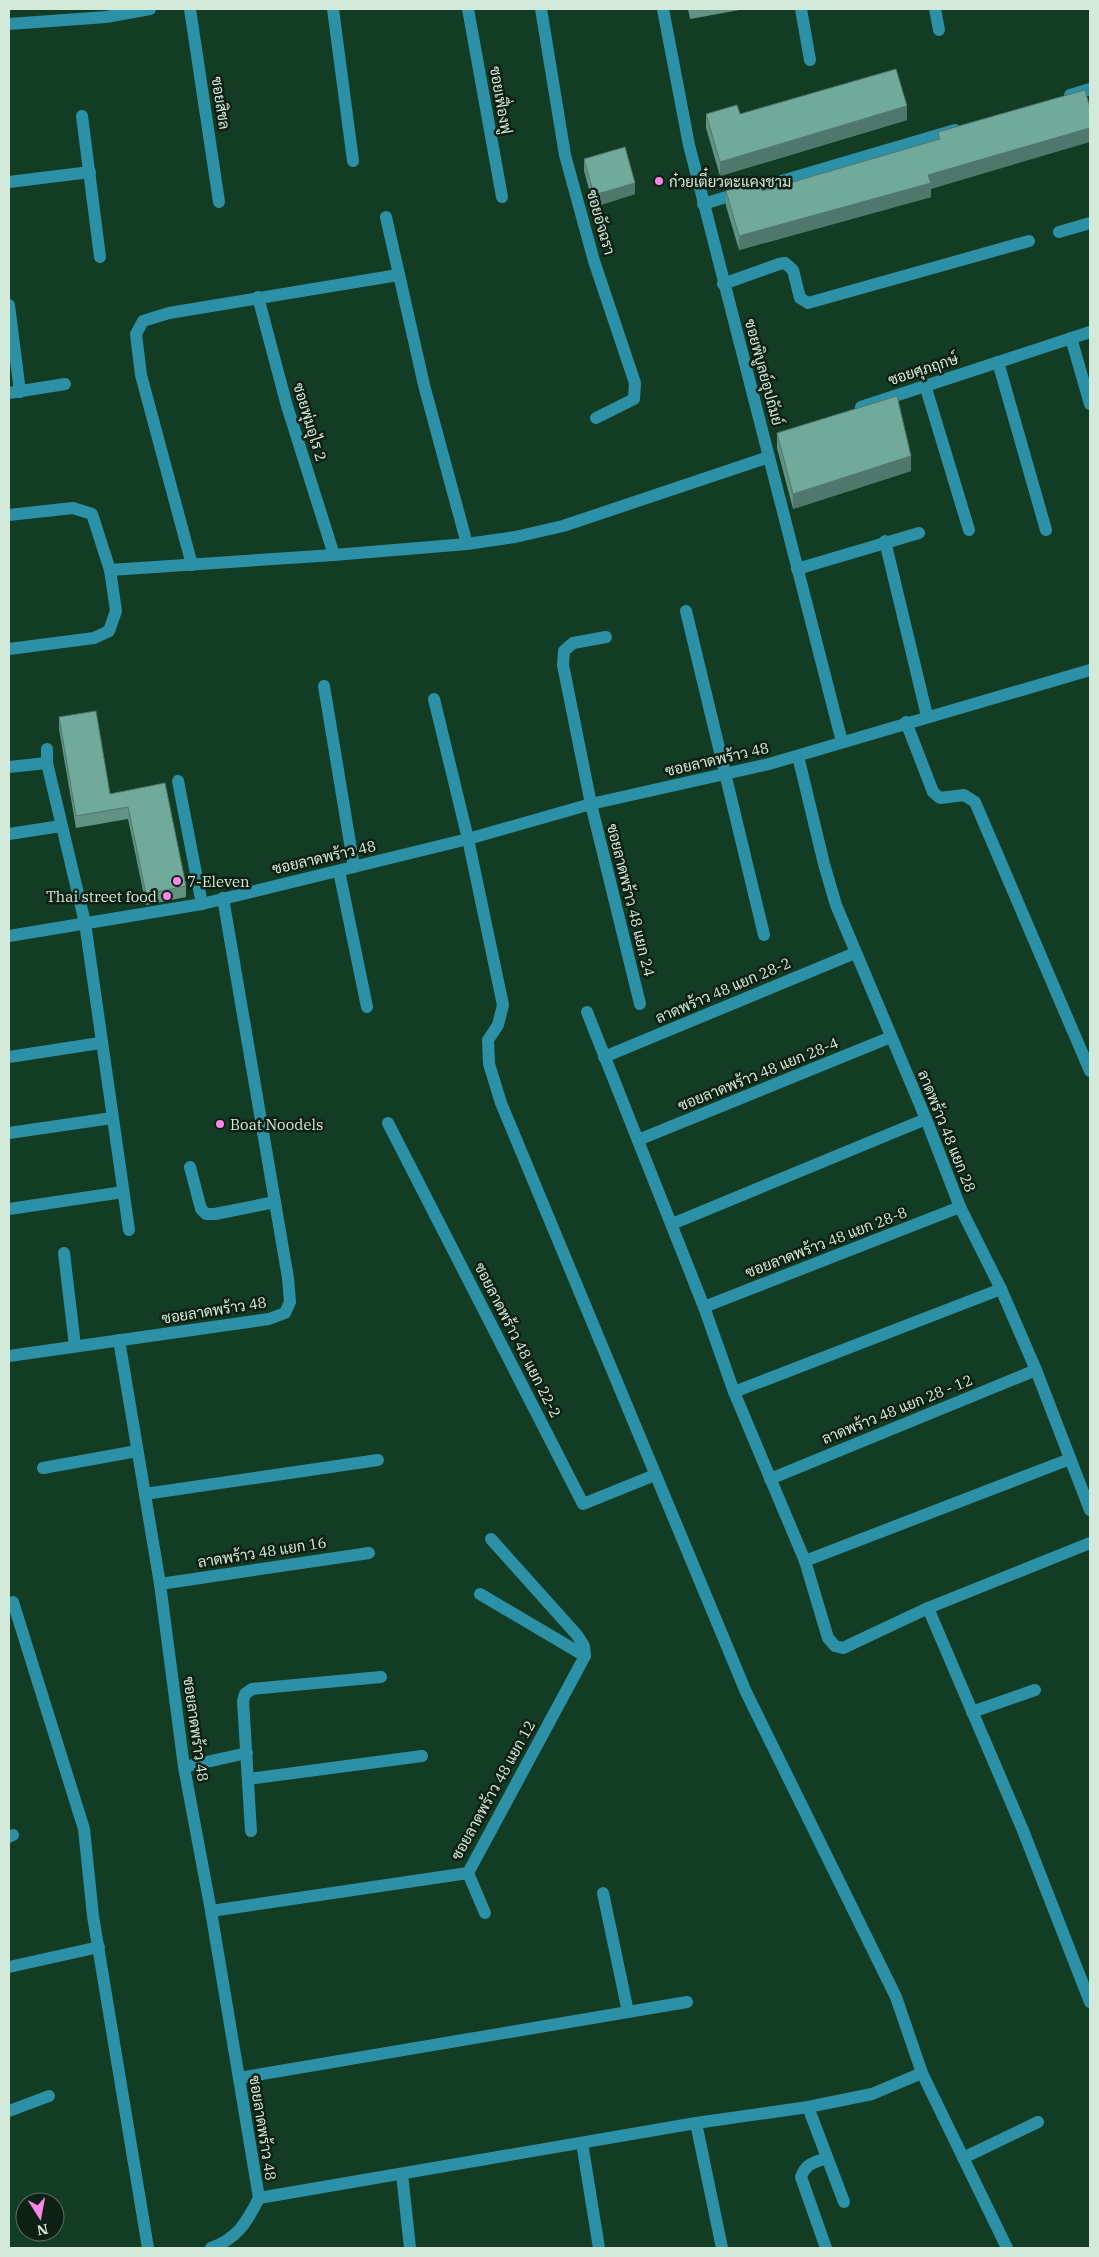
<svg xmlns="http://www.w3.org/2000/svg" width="1099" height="2257" font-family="'IBM Plex Serif',Sarabun,serif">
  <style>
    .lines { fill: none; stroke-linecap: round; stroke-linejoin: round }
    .minor { stroke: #2c91a6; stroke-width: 12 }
    .wall { fill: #619284 }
    .shaded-wall { fill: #4f776c }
    .building { fill: #71aa9a; stroke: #4f776c }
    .poi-dot { fill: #fb86e5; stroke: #0e1f14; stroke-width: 2 }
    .labels { text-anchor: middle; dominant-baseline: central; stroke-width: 5; stroke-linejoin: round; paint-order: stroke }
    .street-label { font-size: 15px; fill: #d3eada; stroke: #0e1f14 }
    .poi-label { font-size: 15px; fill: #d3eada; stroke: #0e1f14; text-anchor: start }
  </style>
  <rect width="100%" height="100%" fill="#123d24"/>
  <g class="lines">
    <g class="minor">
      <polyline points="190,9 219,202"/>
      <polyline points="333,9 353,161"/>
      <polyline points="468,9 502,197"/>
      <polyline points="541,9 565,155 594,261 635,383 634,399 596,418"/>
      <polyline points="663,9 689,145 842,742"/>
      <polyline points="801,9 810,60"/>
      <polyline points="935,9 939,30"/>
      <polyline points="9,24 106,17 150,9"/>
      <polyline points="1070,95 1090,89"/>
      <polyline points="82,116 100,257"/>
      <polyline points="9,182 90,172"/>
      <polyline points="703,204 955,130"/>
      <polyline points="386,217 424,385 467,544"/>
      <polyline points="1059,232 1090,223"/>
      <polyline points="723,284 779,264 785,263 793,270 800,298 808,303 1029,241"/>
      <polyline points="258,297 287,406 334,555"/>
      <polyline points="9,305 20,392"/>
      <polyline points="1071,338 1090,404"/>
      <polyline points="998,362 1046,530"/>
      <polyline points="925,385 969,530"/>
      <polyline points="9,393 65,384"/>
      <polyline points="861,407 1090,332"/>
      <polyline points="9,515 73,508 92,514 110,570 116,611 109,631 94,638 9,649"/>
      <polyline points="885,541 927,716"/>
      <polyline points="192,565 141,375 136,334 143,321 169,313 398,275"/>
      <polyline points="797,569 919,533"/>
      <polyline points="110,570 334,555 467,544 515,537 563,526 769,457"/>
      <polyline points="686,611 764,935"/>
      <polyline points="606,637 573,643 564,651 563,665 591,804 640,1004"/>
      <polyline points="324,686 354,867"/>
      <polyline points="434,699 468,839 503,1005 498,1025 488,1040 489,1064 501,1103 746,1692 896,1997 922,2073 1007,2248"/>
      <polyline points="906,722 933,792 940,798 964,795 975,802 1090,1071"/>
      <polyline points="47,749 47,763 85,923 129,1230"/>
      <polyline points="798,756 824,864 836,905 926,1119 960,1207 1001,1289 1036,1370 1090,1510"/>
      <polyline points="9,767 47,763"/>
      <polyline points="178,781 202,904"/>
      <polyline points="9,834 61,826"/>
      <polyline points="339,871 367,1007"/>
      <polyline points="9,936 202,904 468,839 591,804 769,764 1090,670"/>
      <polyline points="587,1012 704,1307 734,1392 805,1561 828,1638 835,1646 843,1648 928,1608 1090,1543"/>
      <polyline points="9,1057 100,1043"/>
      <polyline points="604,1057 855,953"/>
      <polyline points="388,1123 583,1504 655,1475"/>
      <polyline points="9,1133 112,1118"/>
      <polyline points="638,1140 891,1037"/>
      <polyline points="190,1167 201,1209 206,1214 215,1214 275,1202"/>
      <polyline points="9,1209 123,1192"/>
      <polyline points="672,1224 926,1119"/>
      <polyline points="64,1253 75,1346"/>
      <polyline points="704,1307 960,1207"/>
      <path d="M119 1340 160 1584 184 1767 211 1911 259 2198C247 2222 237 2239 211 2248"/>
      <polyline points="9,1356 269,1319 285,1313 290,1302 288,1278 223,898"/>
      <polyline points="734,1392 1001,1289"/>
      <polyline points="43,1468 137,1451"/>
      <polyline points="770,1479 1036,1370"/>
      <polyline points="145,1494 378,1460"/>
      <polyline points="491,1539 577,1635 584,1646 585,1656"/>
      <polyline points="805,1561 1070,1459"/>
      <polyline points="160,1584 369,1553"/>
      <polyline points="13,1602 84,1829 93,1916 148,2248"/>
      <polyline points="928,1608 1022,1828 1090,2002"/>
      <polyline points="972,1712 1035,1690"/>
      <polyline points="184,1767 247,1753"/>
      <polyline points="248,1779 422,1756"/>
      <polyline points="251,1831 243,1701 245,1694 252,1689 381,1677"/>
      <polyline points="9,1837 13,1835"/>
      <polyline points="468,1873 485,1913"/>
      <polyline points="603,1893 628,2012"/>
      <polyline points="211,1911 468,1873 585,1656 480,1594"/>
      <polyline points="9,1967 99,1947"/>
      <polyline points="239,2078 687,2002"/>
      <polyline points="808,2107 844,2202"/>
      <polyline points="9,2111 49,2096"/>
      <polyline points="696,2123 722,2248"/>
      <polyline points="582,2143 599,2248"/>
      <polyline points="963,2158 1038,2122"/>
      <polyline points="402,2174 410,2248"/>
      <polyline points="259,2198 696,2123 808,2107 872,2094 922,2073"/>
      <path d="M826 2248 801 2177C806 2163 815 2162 827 2158"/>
    </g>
  </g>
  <g class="wall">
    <polygon points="688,9 745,9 690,19"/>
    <polygon points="1085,90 931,189 931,197 739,250 726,206 726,191 762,191 938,140 938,132"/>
    <polygon points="706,114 740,114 907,120 720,176 706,128"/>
    <polygon points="584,159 635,194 594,207 584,171"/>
    <polygon points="777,433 911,471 793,509 777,448"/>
    <polygon points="59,717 110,794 165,783 186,886 186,897 146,905 128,819 76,828 59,729"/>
  </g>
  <g class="shaded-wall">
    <polygon points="907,106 907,120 720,176 720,162"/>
    <polygon points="1090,128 1090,142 931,189 931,197 739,250 739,236 928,175"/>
    <polygon points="635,183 635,194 594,207 594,195"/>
    <polygon points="911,456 911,471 793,509 793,494"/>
  </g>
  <g class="building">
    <polygon points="896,69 907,106 720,162 706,114 737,105 740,114"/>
    <polygon points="1085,90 1090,108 1090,128 928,175 931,183 739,236 726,191 759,181 762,191 940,139 938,132"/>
    <polygon points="625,147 635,183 594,195 584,159"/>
    <polygon points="897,396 911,456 793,494 777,433"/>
    <polygon points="96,711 110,794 165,783 186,886 146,894 128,807 76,816 59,717"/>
  </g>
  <g class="poi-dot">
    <circle cx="659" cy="181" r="5"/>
    <circle cx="177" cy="881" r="5"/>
    <circle cx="167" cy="896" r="5"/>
    <circle cx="220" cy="1124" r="5"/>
  </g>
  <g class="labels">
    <g class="street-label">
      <text transform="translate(501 100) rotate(80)">ซอยเฟื่องฟู</text>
      <text transform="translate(221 103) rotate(81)">ซอยสิชล</text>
      <text transform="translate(601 222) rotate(74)">ซอยอัจฉรา</text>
      <text transform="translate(923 369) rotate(-18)">ซอยศุภฤกษ์</text>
      <text transform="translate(764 372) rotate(75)">ซอยพิบูลย์อุปถัมย์</text>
      <text transform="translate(310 422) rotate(73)">ซอยพุ่มอุไร 2</text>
      <text transform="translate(717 759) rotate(-13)">ซอยลาดพร้าว 48</text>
      <text transform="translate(324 857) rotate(-13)">ซอยลาดพร้าว 48</text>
      <text transform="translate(631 900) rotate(76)">ซอยลาดพร้าว 48 แยก 24</text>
      <text transform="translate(723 990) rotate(-23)">ลาดพร้าว 48 แยก 28-2</text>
      <text transform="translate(758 1074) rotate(-22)">ซอยลาดพร้าว 48 แยก 28-4</text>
      <text transform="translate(947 1131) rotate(68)">ลาดพร้าว 48 แยก 28</text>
      <text transform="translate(826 1242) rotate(-21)">ซอยลาดพร้าว 48 แยก 28-8</text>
      <text transform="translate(214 1310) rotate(-9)">ซอยลาดพร้าว 48</text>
      <text transform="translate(518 1340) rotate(63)">ซอยลาดพร้าว 48 แยก 22-2</text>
      <text transform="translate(897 1409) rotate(-22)">ลาดพร้าว 48 แยก 28 - 12</text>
      <text transform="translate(262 1552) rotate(-9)">ลาดพร้าว 48 แยก 16</text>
      <text transform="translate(196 1729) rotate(82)">ซอยลาดพร้าว 48</text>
      <text transform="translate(493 1790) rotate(-61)">ซอยลาดพร้าว 48 แยก 12</text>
      <text transform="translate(263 2128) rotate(81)">ซอยลาดพร้าว 48</text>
    </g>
    <g class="poi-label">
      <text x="669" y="181">ก๋วยเตี๋ยวตะแคงชาม</text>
      <text x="187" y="881">7-Eleven</text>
      <text x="157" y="896" text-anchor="end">Thai street food</text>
      <text x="230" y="1124">Boat Noodels</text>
    </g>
  </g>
  <rect width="1099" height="2257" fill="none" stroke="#d3eada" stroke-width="20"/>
  <g transform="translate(40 2217) rotate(169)"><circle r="24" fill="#0e1f14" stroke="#5d7063"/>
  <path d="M0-4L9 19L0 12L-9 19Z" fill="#fb86e5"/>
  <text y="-8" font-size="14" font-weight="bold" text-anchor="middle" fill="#d3eada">N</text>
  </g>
</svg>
